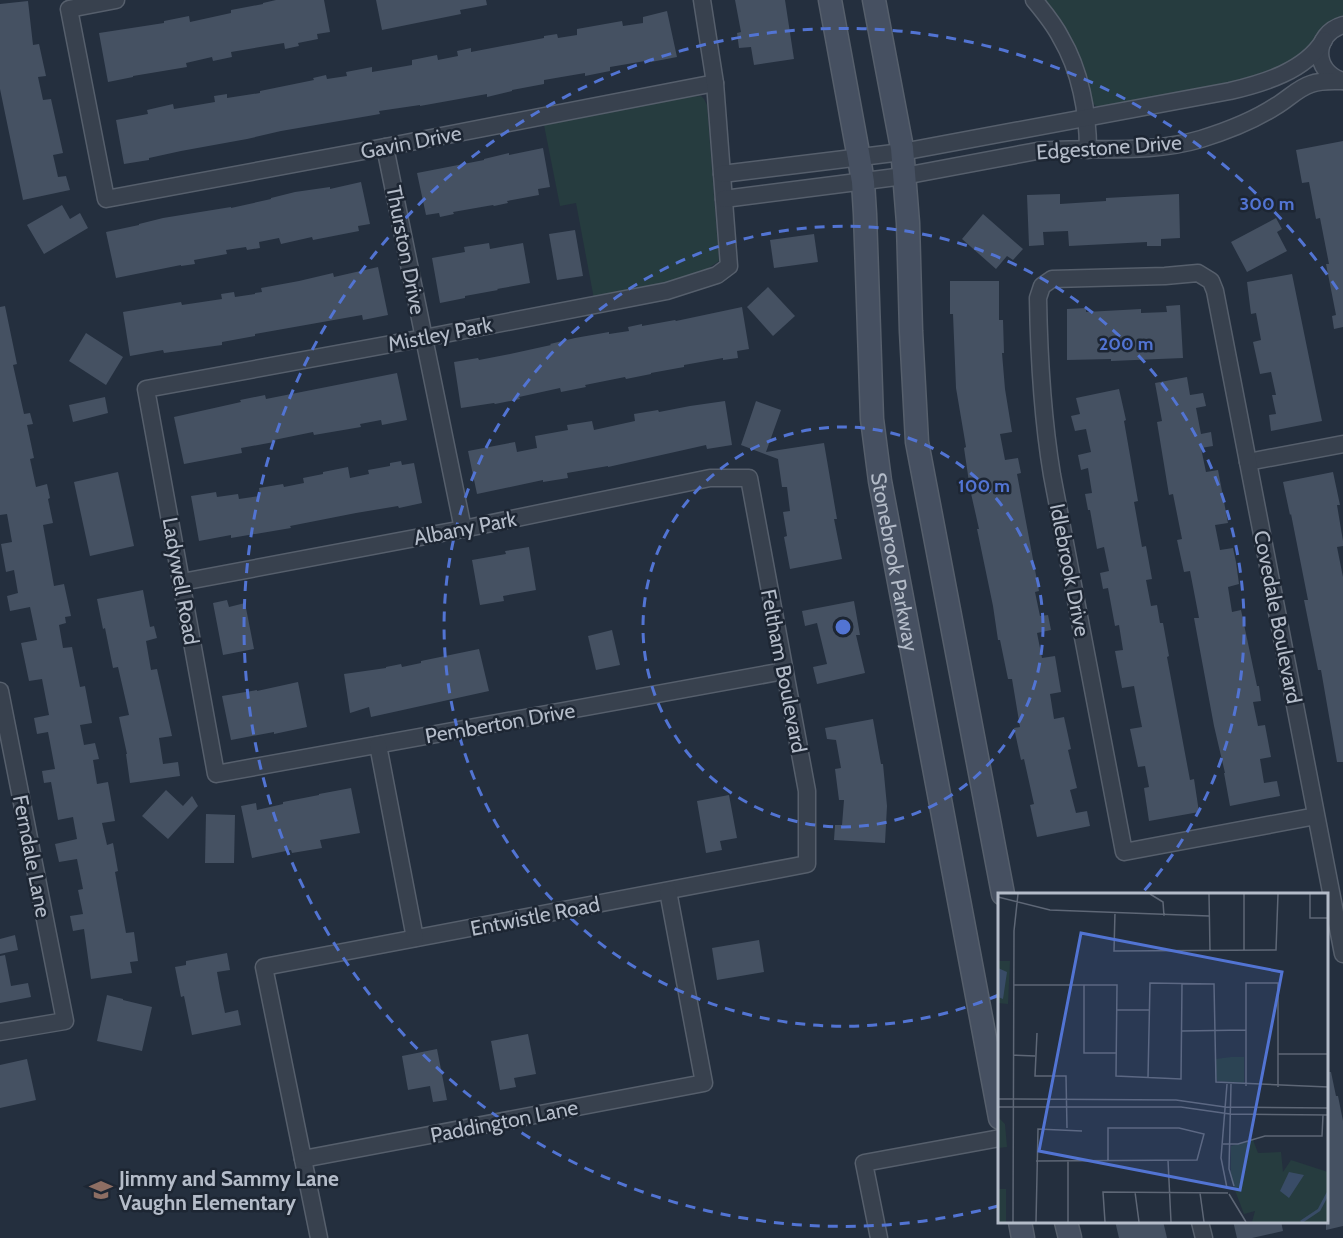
<svg xmlns="http://www.w3.org/2000/svg" width="1343" height="1238" font-family="Cabin,sans-serif">
  <style>
    .green { fill: #263c3f }
    .building { fill: #455162 }
    .lines { fill: none; stroke-linecap: round; stroke-linejoin: round }
    .street-casing { stroke: #565f6c; stroke-width: 19 }
    .secondary-casing { stroke: #565f6c; stroke-width: 25 }
    .street { stroke: #38414e; stroke-width: 16 }
    .secondary { stroke: #465061; stroke-width: 22 }
    .ring { fill: none; stroke: #5274d3; stroke-width: 3; stroke-dasharray: 10 8 }
    .labels { text-anchor: middle; dominant-baseline: central; stroke-width: 5; stroke-linejoin: round; paint-order: stroke }
    .street-label { font-size: 21px; fill: #b4bcc9; stroke: #1d2633 }
    .poi-label { font-size: 21px; font-weight: bold; fill: #b4bcc9; stroke: #1d2633; text-anchor: start }
    .inset-river { fill: none; stroke: #394c67; stroke-width: 3 }
    .inset-road { fill: none; stroke: #5e6776; stroke-width: 1.5 }
    .view { fill: #5274d3; fill-opacity: 0.15; stroke: #5274d3; stroke-width: 3 }
    .inset-edge { fill: none; stroke: #b4bcc9; stroke-width: 3 }
    .centre { fill: #5274d3; stroke: #1d2633; stroke-width: 3 }
    .ring-label { font-size: 18px; text-anchor: middle; font-weight: bold; fill: #5274d3; stroke: #1d2633; stroke-width: 5; stroke-linejoin: round; paint-order: stroke }
  </style>
  <rect width="100%" height="100%" fill="#242f3e"/>
  <g class="green">
    <polygon points="1043,0 1343,0 1343,21 1304,59 1248,80 1100,109 1091,102 1080,58 1069,35"/>
    <polygon points="701,96 704,99 707,105 719,261 701,273 658,285 594,299 576,203 560,206 544,125 687,97"/>
  </g>
  <g class="building">
    <polygon points="276,0 324,0 330,32 317,34 318,39 298,43 299,46 285,49 284,43 231,52 232,57 213,61 212,57 186,63 187,67 133,76 133,77 108,82 99,33 164,23 164,21 189,16 190,22 231,13 231,10 263,4 263,3"/>
    <polygon points="376,0 486,0 487,5 460,10 461,14 382,30"/>
    <polygon points="735,0 785,0 794,59 754,65 751,47 739,48 737,33 741,32"/>
    <polygon points="28,1 33,45 39,44 46,76 38,77 43,100 51,99 63,153 53,155 58,177 66,176 70,190 23,200 0,89 0,4"/>
    <polygon points="667,11 677,57 651,62 651,60 610,67 610,71 585,76 585,73 544,80 544,84 512,90 512,91 487,97 487,94 420,106 420,105 379,111 380,114 281,131 247,139 181,151 149,158 149,160 124,164 116,120 148,114 147,110 173,104 174,109 215,102 214,96 227,94 227,98 260,93 260,91 314,80 313,78 326,75 327,79 347,76 346,72 372,67 372,72 412,65 412,60 437,55 438,60 458,56 457,51 471,48 471,52 544,38 544,36 557,34 558,38 577,35 577,29 622,21 623,26 643,23 643,17"/>
    <polygon points="1343,141 1343,327 1334,329 1332,316 1336,315 1326,264 1329,264 1320,218 1316,219 1309,182 1302,183 1296,150"/>
    <polygon points="543,148 550,187 538,189 539,195 507,201 508,203 494,206 493,205 453,212 454,214 440,217 439,213 426,215 417,173 484,160 484,159 509,153 509,155"/>
    <polygon points="361,182 370,224 358,226 359,231 313,240 312,237 281,244 279,238 259,242 260,248 247,250 246,247 226,250 227,254 194,260 195,264 181,266 181,265 116,278 106,232 139,225 139,224 163,218 231,207 231,208 271,199 271,198 295,192 330,187 330,189"/>
    <polygon points="1060,194 1060,204 1106,201 1106,198 1179,194 1180,238 1161,239 1161,246 1147,246 1147,242 1069,246 1068,231 1043,232 1044,245 1029,246 1027,195"/>
    <polygon points="62,205 70,219 80,213 88,228 44,254 27,225"/>
    <polygon points="983,214 1023,249 1013,260 1007,256 996,269 962,239"/>
    <polygon points="1276,218 1282,229 1277,232 1287,251 1247,272 1231,242"/>
    <polygon points="575,230 583,276 557,280 549,234"/>
    <polygon points="814,234 818,262 774,268 770,240"/>
    <polygon points="489,243 490,249 523,243 530,283 497,289 498,290 465,296 465,298 440,303 432,258 465,252 464,247"/>
    <polygon points="378,267 388,315 363,320 362,315 255,334 255,336 222,342 222,345 164,353 163,350 130,356 123,312 181,302 182,305 222,299 221,294 234,292 235,297 255,294 255,293 262,292 261,288 299,281 333,273 334,277"/>
    <polygon points="1292,274 1322,421 1271,431 1269,415 1276,414 1272,395 1276,395 1271,372 1260,374 1253,342 1261,340 1256,313 1251,314 1247,282"/>
    <polygon points="950,281 999,281 999,320 1003,320 1004,353 1002,353 1005,389 1012,432 1000,434 1005,460 1018,458 1021,473 1017,474 1039,591 1035,592 1040,616 1048,615 1051,630 1037,633 1042,658 1055,656 1061,692 1050,694 1054,719 1064,717 1071,749 1068,750 1077,788 1070,790 1076,813 1087,811 1090,826 1037,837 1030,805 1034,804 1024,759 1021,760 1014,728 1020,727 1012,679 1008,679 1000,640 998,640 993,606 977,529 979,529 970,489 964,448 966,447 956,388 953,314 950,314"/>
    <polygon points="768,287 795,316 773,336 747,307"/>
    <polygon points="1180,305 1183,358 1111,361 1111,359 1067,360 1067,309 1086,308 1086,312 1141,309 1141,313 1167,312 1166,306"/>
    <polygon points="5,306 17,364 13,365 24,414 30,413 33,424 27,425 34,458 30,459 36,487 47,484 50,498 48,499 53,523 43,525 54,586 64,584 71,616 65,617 66,623 59,625 63,648 72,647 80,687 85,686 92,723 80,725 84,745 95,743 99,759 93,760 97,784 108,782 115,821 102,823 107,845 113,843 118,871 115,872 126,933 134,932 138,961 130,962 132,973 91,979 84,929 73,931 70,916 83,914 78,890 83,889 77,859 59,862 55,844 77,839 73,817 58,820 51,782 44,783 42,771 55,769 48,732 37,734 34,718 49,715 42,679 29,681 21,643 37,640 30,607 10,611 7,596 18,593 14,570 6,572 1,544 12,542 7,514 0,515 0,307"/>
    <polygon points="742,307 749,349 737,351 738,358 723,360 723,358 684,365 684,367 651,373 651,374 626,379 625,377 585,385 586,387 561,392 560,388 519,397 520,399 495,404 494,403 461,408 454,362 478,358 479,360 510,354 551,345 550,344 575,338 609,332 609,334 629,331 628,327 642,324 642,326 675,320 676,321"/>
    <polygon points="86,333 123,357 106,385 69,361"/>
    <polygon points="397,373 407,420 382,425 381,420 360,424 361,427 314,435 313,432 274,440 274,442 241,448 242,453 184,464 174,417 241,402 240,400 265,395 266,399"/>
    <polygon points="1187,377 1190,395 1203,393 1206,406 1196,408 1201,434 1211,432 1213,446 1201,448 1206,472 1218,470 1228,523 1215,525 1220,550 1233,548 1236,562 1239,584 1228,587 1232,612 1241,610 1257,686 1259,686 1261,701 1253,702 1258,726 1265,725 1271,757 1260,759 1264,783 1277,781 1280,796 1230,806 1224,773 1225,773 1214,726 1194,618 1199,618 1190,571 1184,572 1177,540 1182,539 1173,494 1169,495 1157,422 1162,421 1155,383"/>
    <polygon points="1119,389 1126,420 1124,421 1138,501 1134,502 1142,547 1146,546 1152,579 1146,580 1151,606 1157,605 1160,623 1163,623 1169,656 1167,657 1190,780 1194,779 1199,812 1149,821 1144,788 1149,787 1145,766 1138,767 1130,729 1142,727 1137,702 1134,686 1122,688 1115,651 1123,650 1119,625 1115,626 1108,588 1103,589 1100,573 1109,571 1104,547 1097,549 1090,510 1088,510 1085,494 1092,493 1088,468 1081,470 1078,455 1091,452 1086,429 1075,431 1071,416 1080,414 1076,398"/>
    <polygon points="105,397 108,413 73,422 69,405"/>
    <polygon points="725,401 732,445 707,449 706,445 608,467 608,466 567,473 568,478 543,482 543,480 477,494 468,451 515,442 517,452 537,448 535,436 568,430 567,425 592,421 594,430 635,421 634,414 658,410 659,412 690,406"/>
    <polygon points="756,401 781,410 766,452 824,443 837,519 834,519 842,559 790,569 784,537 787,536 783,512 790,511 787,487 782,487 778,459 741,445"/>
    <polygon points="401,461 402,465 414,463 422,503 399,508 398,506 356,513 290,526 291,528 231,538 231,535 199,541 191,496 216,492 217,497 238,494 239,499 260,496 259,488 283,484 284,487 304,483 303,478 323,474 323,472 348,467 350,478 369,474 368,470 390,466 390,463"/>
    <polygon points="118,472 134,546 90,556 74,482"/>
    <polygon points="1333,472 1340,505 1337,505 1343,541 1343,546 1337,547 1343,577 1343,762 1337,762 1321,670 1318,670 1304,600 1308,600 1291,514 1290,515 1283,482"/>
    <polygon points="529,547 536,590 503,596 504,601 480,605 472,560 506,554 505,551"/>
    <polygon points="143,590 150,627 154,626 157,638 146,641 151,670 157,669 172,736 159,738 163,764 178,762 180,776 130,783 126,754 127,754 119,717 129,715 118,667 113,668 105,628 103,629 97,599"/>
    <polygon points="227,600 229,607 245,603 254,649 223,655 213,603"/>
    <polygon points="854,601 860,635 856,635 865,673 817,684 813,667 827,664 817,623 805,626 802,611"/>
    <polygon points="612,630 620,665 596,670 588,636"/>
    <polygon points="479,649 489,691 371,717 369,707 350,713 344,674 386,668 386,667 401,664 402,667 421,663 421,661"/>
    <polygon points="298,682 307,727 274,734 274,732 231,740 222,696 257,690 257,691"/>
    <polygon points="873,719 881,764 883,764 887,806 885,843 834,840 835,825 842,825 844,800 839,800 835,769 841,768 836,740 827,739 825,728"/>
    <polygon points="351,788 360,833 320,840 322,848 292,853 291,850 252,858 241,806 256,803 257,810 283,804 283,802 319,795 319,794"/>
    <polygon points="166,790 183,806 192,796 198,806 168,839 142,816"/>
    <polygon points="729,795 737,838 720,841 722,850 706,853 697,801"/>
    <polygon points="206,814 235,815 234,863 205,863"/>
    <polygon points="15,935 18,950 0,954 0,939"/>
    <polygon points="759,940 764,972 717,980 712,948"/>
    <polygon points="227,953 230,970 217,972 220,989 225,1013 238,1010 241,1025 192,1035 184,996 181,997 175,967 186,965 186,961"/>
    <polygon points="5,955 11,986 28,983 31,997 0,1003 0,956"/>
    <polygon points="107,995 123,999 123,1000 152,1007 142,1051 97,1041"/>
    <polygon points="528,1034 536,1074 514,1078 516,1087 500,1090 491,1041"/>
    <polygon points="437,1049 447,1100 433,1102 430,1086 408,1090 402,1056"/>
    <polygon points="27,1059 36,1100 0,1108 0,1065"/>
    <polygon points="1326,1072 1331,1072 1336,1096 1338,1096 1343,1121 1343,1226 1326,1230"/>
    <polygon points="1115,1221 1163,1221 1167,1238 1119,1238"/>
    <polygon points="1233,1221 1281,1221 1283,1231 1252,1238 1237,1238"/>
  </g>
  <g class="lines">
    <g class="street-casing">
      <g id="street">
        <polyline points="116,0 69,9 106,199 385,147 715,83"/>
        <polyline points="702,0 715,83 729,266 717,275 667,291 424,338 146,389 216,774 784,671"/>
        <path d="M1034 0C1044 12 1054 24 1061 38 1080 70 1088 112 1088 150"/>
        <path d="M1343 25C1313 34 1312 72 1343 81"/>
        <polyline points="385,147 463,529"/>
        <path d="M722 174 902 152 1230 91C1264 83 1305 71 1324 40"/>
        <path d="M724 199 904 176 1037 151C1092 146 1147 155 1201 139 1227 131 1253 121 1276 106 1288 99 1298 88 1311 84 1321 80 1332 81 1343 81"/>
        <polyline points="1248,462 1343,444"/>
        <polyline points="182,582 463,529 710,478 749,478 807,791 807,864 264,967 319,1238"/>
        <polyline points="0,691 65,1021 0,1032"/>
        <polyline points="378,745 415,938"/>
        <path d="M1316 816 1124 852 1052 475C1042 415 1039 359 1038 298L1042 286 1052 279 1165 276 1198 273 1211 281 1215 291 1343 954"/>
        <polyline points="303,1159 704,1083 668,891"/>
        <polyline points="1200,1222 1204,1238"/>
        <polyline points="879,1238 864,1163 1000,1138"/>
      </g>
    </g>
    <g class="secondary-casing">
      <g id="secondary">
        <path id="s1" d="M830 0 859 158 863 182 865 214 872 419 880 481 1000 1118"/>
        <polyline points="874,0 902,148 908,223 911,331 917,442 1003,894"/>
        <polyline points="1020,1222 1023,1238"/>
        <polyline points="1066,1222 1070,1238"/>
      </g>
    </g>
    <use href="#street" class="street"/>
    <use href="#secondary" class="secondary"/>
  </g>
  <g class="ring">
    <circle cx="843" cy="627" r="200"/>
    <path d="M999 995A400 400 0 1 1 1143 892"/>
    <path d="M998 1206A599 599 0 1 1 1342 296"/>
  </g>
  <defs>
    <g id="school-bare" transform="scale(1.8)"><path d="M0-5L7-2L0 1L-7-2ZM-4 1L0 2.5L4 1V4Q0 6-4 4Z" fill="#8d6e63" stroke="#1d2633" stroke-width="2.5" paint-order="stroke"/></g>
  </defs>
  <g fill-rule="evenodd">
    <use href="#school-bare" x="101" y="1190"/>
  </g>
  <g class="labels">
    <g class="street-label">
      <text transform="translate(411 142) rotate(-11)">Gavin Drive</text>
      <text transform="translate(1109 147) rotate(-4)">Edgestone Drive</text>
      <text transform="translate(406 250) rotate(79)">Thurston Drive</text>
      <text transform="translate(440 334) rotate(-11)">Mistley Park</text>
      <text transform="translate(465 528) rotate(-11)">Albany Park</text>
      <text stroke="none"><textPath href="#s1" startOffset="567">Stonebrook Parkway</textPath></text>
      <text transform="translate(1070 570) rotate(79)">Idlebrook Drive</text>
      <text transform="translate(181 581) rotate(80)">Ladywell Road</text>
      <text transform="translate(1278 617) rotate(79)">Covedale Boulevard</text>
      <text transform="translate(784 671) rotate(79)">Feltham Boulevard</text>
      <text transform="translate(500 723) rotate(-10)">Pemberton Drive</text>
      <text transform="translate(32 856) rotate(79)">Ferndale Lane</text>
      <text transform="translate(535 916) rotate(-11)">Entwistle Road</text>
      <text transform="translate(504 1121) rotate(-11)">Paddington Lane</text>
    </g>
    <g class="poi-label">
      <text x="119" y="1178">Jimmy and Sammy Lane<tspan x="119" dy="24">Vaughn Elementary</tspan></text>
    </g>
  </g>
  <g transform="translate(998 893)">
    <rect width="330" height="330" fill="#242f3e"/>
    <path d="M0 68H12L10 111 0 110ZM233 164H246V190L219 188 217 166ZM0 224 7 231 9 254 0 255ZM255 247 260 260 283 259 285 279 293 267 330 279V329H254L257 318 246 321 233 287V253ZM0 296H8V329H0Z" fill="#263c3f"/>
    <path d="M0 75 9 79 5 106 0 104ZM291 279 306 282 291 305 282 298Z" fill="#394c67"/>
    <path class="inset-river" d="M303 329 321 317 330 300"/>
    <path class="inset-road" d="M152 1 165 9 166 23M211 1 212 58M246 1V57M312 1V25H330M0 4 52 17 211 23M117 19 116 58 278 57 280 1M16 92H119L118 183 183 186 184 91M86 92V160H119M119 117H151M184 138 248 137M39 140 37 183H68L69 235M280 161H330M15 162 37 163M150 185 152 90 216 91 218 189 330 194M233 191 231 276 236 293M248 193V90H280V194M0 206 178 207 227 214 330 215M0 214H183L232 221 330 222M225 251H240L267 243H324L325 222M170 267 173 329M38 268 199 267 206 241 181 235H110V267M229 295 223 265 229 191M137 299 141 329M202 300 206 329M231 301 248 329M15 329 16 38 20 1M38 329 40 236 84 238M70 329V267M107 329 105 299 230 300"/>
    <path class="view" d="M83 40 284 79 242 297 41 258Z"/>
    <rect width="330" height="330" class="inset-edge"/>
  </g>
  <circle cx="843" cy="627" r="9" class="centre"/>
  <g class="ring-label">
    <text x="1267" y="210">300 m</text>
    <text x="1126" y="350">200 m</text>
    <text x="984" y="492">100 m</text>
  </g>
</svg>
